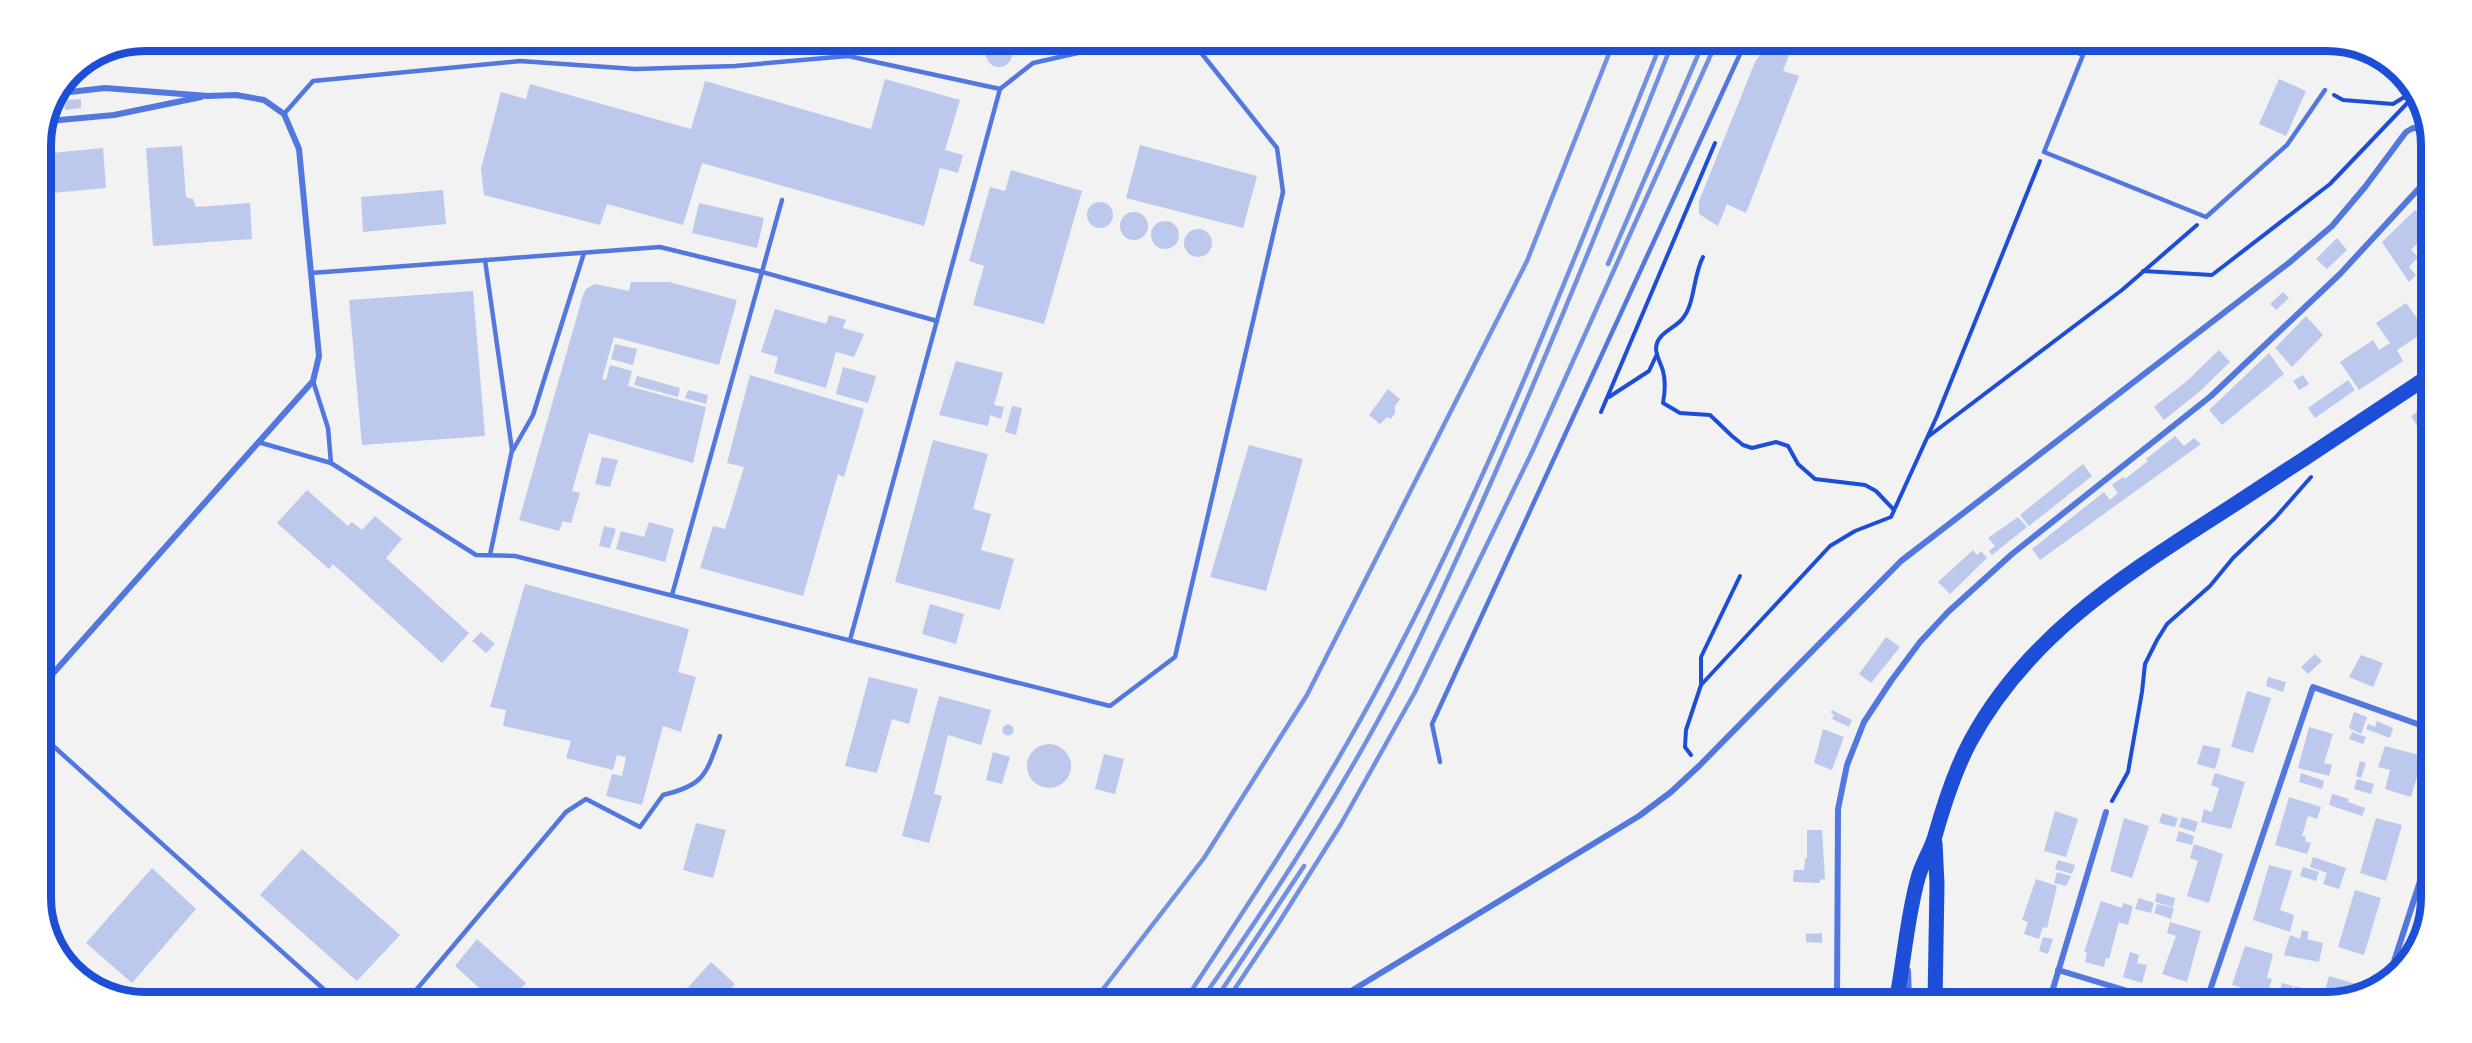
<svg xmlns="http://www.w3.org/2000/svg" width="2472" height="1043" font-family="'Sofia Sans Condensed',sans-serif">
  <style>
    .building { fill: #bdc9ec }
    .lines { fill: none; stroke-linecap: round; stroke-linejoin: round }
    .path { stroke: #1d4ed8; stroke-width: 4 }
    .service { stroke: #5277de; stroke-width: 4.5 }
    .minor { stroke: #5277de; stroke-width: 6 }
    .tertiary { stroke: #5277de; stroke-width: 10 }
    .primary { stroke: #1d4ed8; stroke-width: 15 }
    .rail { stroke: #7290e2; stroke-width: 4.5 }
    .rim { fill: none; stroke: #1d4ed8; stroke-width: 8 }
  </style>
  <rect width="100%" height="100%" fill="#f2f2f2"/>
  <g class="building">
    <circle cx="999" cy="54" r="13"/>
    <polygon points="963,41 986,41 975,47"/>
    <polygon points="1778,43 1792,47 1783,71 1799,76 1746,213 1727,204 1718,226 1699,214 1699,201 1755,62 1764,49"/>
    <polygon points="885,79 960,100 945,150 963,155 958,173 940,168 924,226 702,163 683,225 607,204 600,225 484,195 481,169 501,92 526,99 530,84 691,129 705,81 871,129"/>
    <polygon points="2279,79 2306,91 2286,136 2259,124"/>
    <polygon points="81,99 81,108 65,110 64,100"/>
    <polygon points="1140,145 1257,176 1243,228 1126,198"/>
    <polygon points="182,146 186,197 193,199 196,207 250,203 252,239 153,246 146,148"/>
    <polygon points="103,148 106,188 41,194 41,154"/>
    <polygon points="1011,170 1082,191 1044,324 973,305 984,266 969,261 990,187 1005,191"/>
    <polygon points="443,190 446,224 363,232 361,197"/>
    <circle cx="1100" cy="215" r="13"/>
    <polygon points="699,203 764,218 757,248 692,233"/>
    <polygon points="2415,210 2430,225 2430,231 2411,250 2418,257 2409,267 2416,275 2409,282 2382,242"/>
    <circle cx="1134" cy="226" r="14"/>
    <circle cx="1165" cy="235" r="14"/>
    <circle cx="1198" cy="243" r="14"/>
    <polygon points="2337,238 2347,250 2327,269 2316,259"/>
    <polygon points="631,282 669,282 737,300 719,365 614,337 602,379 606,380 610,365 632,371 628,386 706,407 693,463 589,433 572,491 580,493 571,523 563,521 559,531 519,520 583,295 586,289 595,284 629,291"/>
    <polygon points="473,291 485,436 362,445 349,300"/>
    <polygon points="2283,292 2289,298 2276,310 2270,304"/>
    <polygon points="2406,303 2426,331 2397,350 2403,361 2359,390 2340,362 2373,340 2379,350 2390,343 2376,323"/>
    <polygon points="775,309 826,324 829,315 846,320 843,328 864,334 854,357 836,352 826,388 774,373 778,357 761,352"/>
    <polygon points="2306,316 2323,335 2292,367 2275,348"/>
    <polygon points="615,344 637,349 633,365 611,359"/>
    <polygon points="2219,350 2230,362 2199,392 2164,420 2154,407 2188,380"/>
    <polygon points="2269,353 2284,374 2222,425 2209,410"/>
    <polygon points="956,361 1003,373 994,405 1004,407 1001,419 990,415 988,426 939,415"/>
    <polygon points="843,367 876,376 868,403 836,394"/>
    <polygon points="750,375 864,409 844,477 838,474 803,596 700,568 713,526 725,529 744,467 727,463"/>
    <polygon points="2303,375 2309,384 2299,390 2293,381"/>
    <polygon points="637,376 680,388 678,397 634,385"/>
    <polygon points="2348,380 2355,390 2315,418 2308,408"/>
    <polygon points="1388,389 1400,399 1395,406 1395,413 1391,419 1387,417 1380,424 1369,415"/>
    <polygon points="688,390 708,395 706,404 685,398"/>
    <polygon points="2429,404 2428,437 2425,439 2411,416"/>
    <polygon points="1012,406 1022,408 1016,435 1005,432"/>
    <polygon points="2175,436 2184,446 2194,438 2201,444 2040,560 2032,549 2104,492 2110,500 2118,493 2112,485 2123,477 2125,479 2148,461 2146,459"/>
    <polygon points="933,440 988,454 973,509 991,514 981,550 1014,559 1000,610 895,582"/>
    <polygon points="1249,445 1303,459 1266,591 1210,577"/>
    <polygon points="602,457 618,460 610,487 595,484"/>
    <polygon points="2083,464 2092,476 2029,526 2020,515"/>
    <polygon points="307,490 348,526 352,522 362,530 375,516 402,539 386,558 469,633 442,663 333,564 329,569 277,523"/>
    <polygon points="2018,517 2027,527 1992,555 1989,551 1995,546 1988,538"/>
    <polygon points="649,522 674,529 665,562 616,549 621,531 644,537"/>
    <polygon points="604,526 616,529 610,548 599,546"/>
    <polygon points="1973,550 1977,555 1981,551 1987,558 1950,594 1938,582"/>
    <polygon points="525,584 689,629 678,672 696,677 681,732 663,726 642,805 606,796 612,774 622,776 626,757 617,755 613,770 566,758 571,741 503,726 506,710 490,707"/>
    <polygon points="930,604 964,614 956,644 922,634"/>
    <polygon points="481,632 495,644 486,653 472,641"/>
    <polygon points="1886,637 1900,647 1871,683 1859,674"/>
    <polygon points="2315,654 2322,661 2308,674 2301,667"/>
    <polygon points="2361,655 2383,663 2373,687 2349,677"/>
    <polygon points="869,677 918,689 909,724 892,719 877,773 845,766"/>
    <polygon points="2268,677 2286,682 2283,692 2266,686"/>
    <polygon points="2247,691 2271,698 2253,753 2231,747"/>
    <polygon points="939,696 991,710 981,745 948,735 934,794 942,796 929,843 902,836"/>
    <polygon points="1832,710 1852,720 1849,727 1832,719 1834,715 1831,713"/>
    <polygon points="2354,712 2367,717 2361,734 2349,728"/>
    <polygon points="2377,721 2393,728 2390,738 2366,729 2368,724 2375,727"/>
    <circle cx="1008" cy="730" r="5.5"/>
    <polygon points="2309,727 2333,734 2324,763 2332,765 2329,776 2298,768"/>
    <polygon points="1823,729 1844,737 1832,770 1814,763"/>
    <polygon points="2352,732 2366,737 2363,744 2349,739"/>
    <circle cx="1049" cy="766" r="22"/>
    <polygon points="2203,745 2221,749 2215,769 2197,764"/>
    <polygon points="2385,746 2423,756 2411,797 2385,789 2390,770 2378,767"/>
    <polygon points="993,752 1010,757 1002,784 986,780"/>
    <polygon points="1104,754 1124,759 1115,794 1095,789"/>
    <polygon points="2360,761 2366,763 2361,778 2356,776"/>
    <polygon points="2215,773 2245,782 2231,829 2201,822 2204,809 2212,812 2219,788 2211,785"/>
    <polygon points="2301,773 2324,781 2322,789 2299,782"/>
    <polygon points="2357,779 2374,784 2371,794 2354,789"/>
    <polygon points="2332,794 2349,799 2348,802 2365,808 2362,816 2329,805"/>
    <polygon points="2289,797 2321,807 2317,819 2308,816 2302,836 2306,837 2305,841 2311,843 2307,854 2275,845"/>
    <polygon points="2055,811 2078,819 2066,857 2044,851"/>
    <polygon points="2162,813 2178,818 2175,827 2159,823"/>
    <polygon points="2182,817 2198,822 2195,832 2179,827"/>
    <polygon points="2124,818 2149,826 2132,878 2110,871"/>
    <polygon points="2376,818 2402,825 2386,881 2360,873"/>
    <polygon points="696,823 726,830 713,878 683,870"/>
    <polygon points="1807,830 1822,830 1825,879 1820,880 1820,883 1793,882 1794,870 1804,870 1805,858 1807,858"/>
    <polygon points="2179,831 2194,836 2192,845 2176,841"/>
    <polygon points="2194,844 2223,854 2209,903 2187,896 2198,861 2190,858"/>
    <polygon points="302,849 400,935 357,981 260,895"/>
    <polygon points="2313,857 2346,868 2339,889 2323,884 2327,873 2310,867"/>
    <polygon points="2058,860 2075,865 2072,874 2055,869"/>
    <polygon points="2269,865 2292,871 2280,910 2294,915 2290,932 2253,920"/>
    <polygon points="2303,867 2319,872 2316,881 2300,876"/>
    <polygon points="152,868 196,909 132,983 86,943"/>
    <polygon points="2057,872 2071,876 2066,886 2054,883"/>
    <polygon points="2036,879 2057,886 2047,928 2043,927 2039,939 2024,934 2028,922 2022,920"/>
    <polygon points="2355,890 2381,898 2364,955 2338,947"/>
    <polygon points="2157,893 2175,898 2173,907 2155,902"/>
    <polygon points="2139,898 2154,903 2151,913 2135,909"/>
    <polygon points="2101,901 2122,908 2123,903 2133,906 2128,925 2119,922 2109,959 2106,958 2104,967 2085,962 2087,952 2084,952"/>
    <polygon points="2157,904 2174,908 2171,919 2154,913"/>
    <polygon points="2170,922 2201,931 2187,982 2162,974 2176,936 2167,933"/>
    <polygon points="2302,930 2309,932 2307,939 2323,943 2319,962 2284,955 2290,935 2300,939"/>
    <polygon points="1822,933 1822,943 1806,942 1806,934"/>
    <polygon points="2043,937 2053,939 2048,954 2039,951"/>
    <polygon points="477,939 526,983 509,1002 495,1002 455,966"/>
    <polygon points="2245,946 2273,954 2267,978 2272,979 2267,995 2256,992 2254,998 2238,994 2240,987 2232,985"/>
    <polygon points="2130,952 2139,955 2137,963 2147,965 2142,983 2123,977"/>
    <polygon points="711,962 735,984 718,1002 675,1002"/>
    <polygon points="2329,976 2356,984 2353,995 2322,1002"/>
    <polygon points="2282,983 2293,986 2288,1002 2278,999"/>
    <polygon points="2295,986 2304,989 2300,1002 2291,1001"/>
  </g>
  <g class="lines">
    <g class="path">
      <polyline points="2334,95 2343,100 2393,104 2414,91"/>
      <path d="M1703 257C1693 276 1695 303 1683 318 1675 329 1656 333 1656 349 1656 355 1661 364 1663 371 1666 382 1665 392 1663 403L1680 413 1710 415 1732 436 1743 445 1752 448 1776 442 1788 446 1798 464 1815 479 1865 485 1876 491 1894 510"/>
      <polyline points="2143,271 2212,275 2330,184 2415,95"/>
      <polyline points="1609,397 1649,371 1657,354"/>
      <polyline points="1601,412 1715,143"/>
      <polyline points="1929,436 2122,290 2197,225"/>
      <polyline points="1701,683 1701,657 1740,576"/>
      <polyline points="1691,755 1685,747 1686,730 1701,685 1830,546 1855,531 1891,517 1937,416 2040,161"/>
      <polyline points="2112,801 2128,772 2142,692 2145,664 2157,640 2167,624 2210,586 2233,558 2275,518 2311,477"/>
    </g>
    <g class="service">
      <polyline points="2048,41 2083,55 2044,152 2206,217 2287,145 2325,90"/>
      <polyline points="128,44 138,51 277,41"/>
      <polyline points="284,114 313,81 520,61 635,69 735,66 848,56 1000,89 1033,63 1131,41"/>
      <polyline points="485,260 512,450 490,555"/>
      <polyline points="311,273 660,247 762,272 937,321"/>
      <polyline points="258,442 331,463 328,428 313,381"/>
      <polyline points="513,450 533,415 584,253"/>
      <polyline points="331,463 476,555 515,556 1110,706 1175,657 1283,192 1277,148 1194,44 1188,41"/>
      <polyline points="672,595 782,200"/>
      <polyline points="850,640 1000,89"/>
      <polyline points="41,735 338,1002"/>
      <polyline points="1440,762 1432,724 1746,41"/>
      <path d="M406 1002 566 812 586 799 640 827 663 795C705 785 706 774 720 736"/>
    </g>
    <g class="minor">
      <polyline points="49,121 114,115 201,97"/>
      <polyline points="41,687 313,381 319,356 299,149 284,114 264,100 236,95 208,96 105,88 61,93"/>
      <polyline points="2058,970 2164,1002"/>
      <polyline points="2387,983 2424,869"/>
      <polyline points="1333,1002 1639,816 1671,792 1699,766 1901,561 2290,262 2332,226 2365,187 2406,132 2413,128 2428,129"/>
      <polyline points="1837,1002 1838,809 1847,765 1864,722 1891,681 1920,642 1948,612 2012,554 2211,396 2340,274 2423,184 2431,164"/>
      <polyline points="2049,1002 2106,812"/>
      <polyline points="2206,1002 2313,687 2426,727"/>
    </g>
    <polyline class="tertiary" points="1906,971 1907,1002"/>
    <g class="primary">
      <path d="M1896 1002C1904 962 1907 917 1918 878 1922 863 1931 850 1935 836 1944 804 1954 772 1970 742 2029 632 2130 572 2232 506 2298 463 2363 420 2429 376"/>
      <polyline points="1935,1002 1937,884 1935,843"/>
    </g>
    <g class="rail">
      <polyline points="1608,264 1704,41"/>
      <polyline points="1093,1002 1204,858 1307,695 1527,261 1614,41"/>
      <path d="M1184 1002C1253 897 1323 792 1382 680 1492 475 1575 256 1662 41"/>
      <path d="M1200 1002C1272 900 1341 793 1399 681 1432 615 1462 548 1492 480 1556 335 1615 188 1673 41"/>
      <polyline points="1214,1002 1304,866"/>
      <polyline points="1226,1002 1278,924 1341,824 1415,692 1533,450 1717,41"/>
    </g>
  </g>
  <path d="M0 0H2472V1043H0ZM145 51H2327A94 94 0 0 1 2421 145V898A94 94 0 0 1 2327 992H145A94 94 0 0 1 51 898V145A94 94 0 0 1 145 51Z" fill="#fff" fill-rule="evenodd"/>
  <path class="rim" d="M145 51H2327A94 94 0 0 1 2421 145V898A94 94 0 0 1 2327 992H145A94 94 0 0 1 51 898V145A94 94 0 0 1 145 51Z"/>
</svg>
